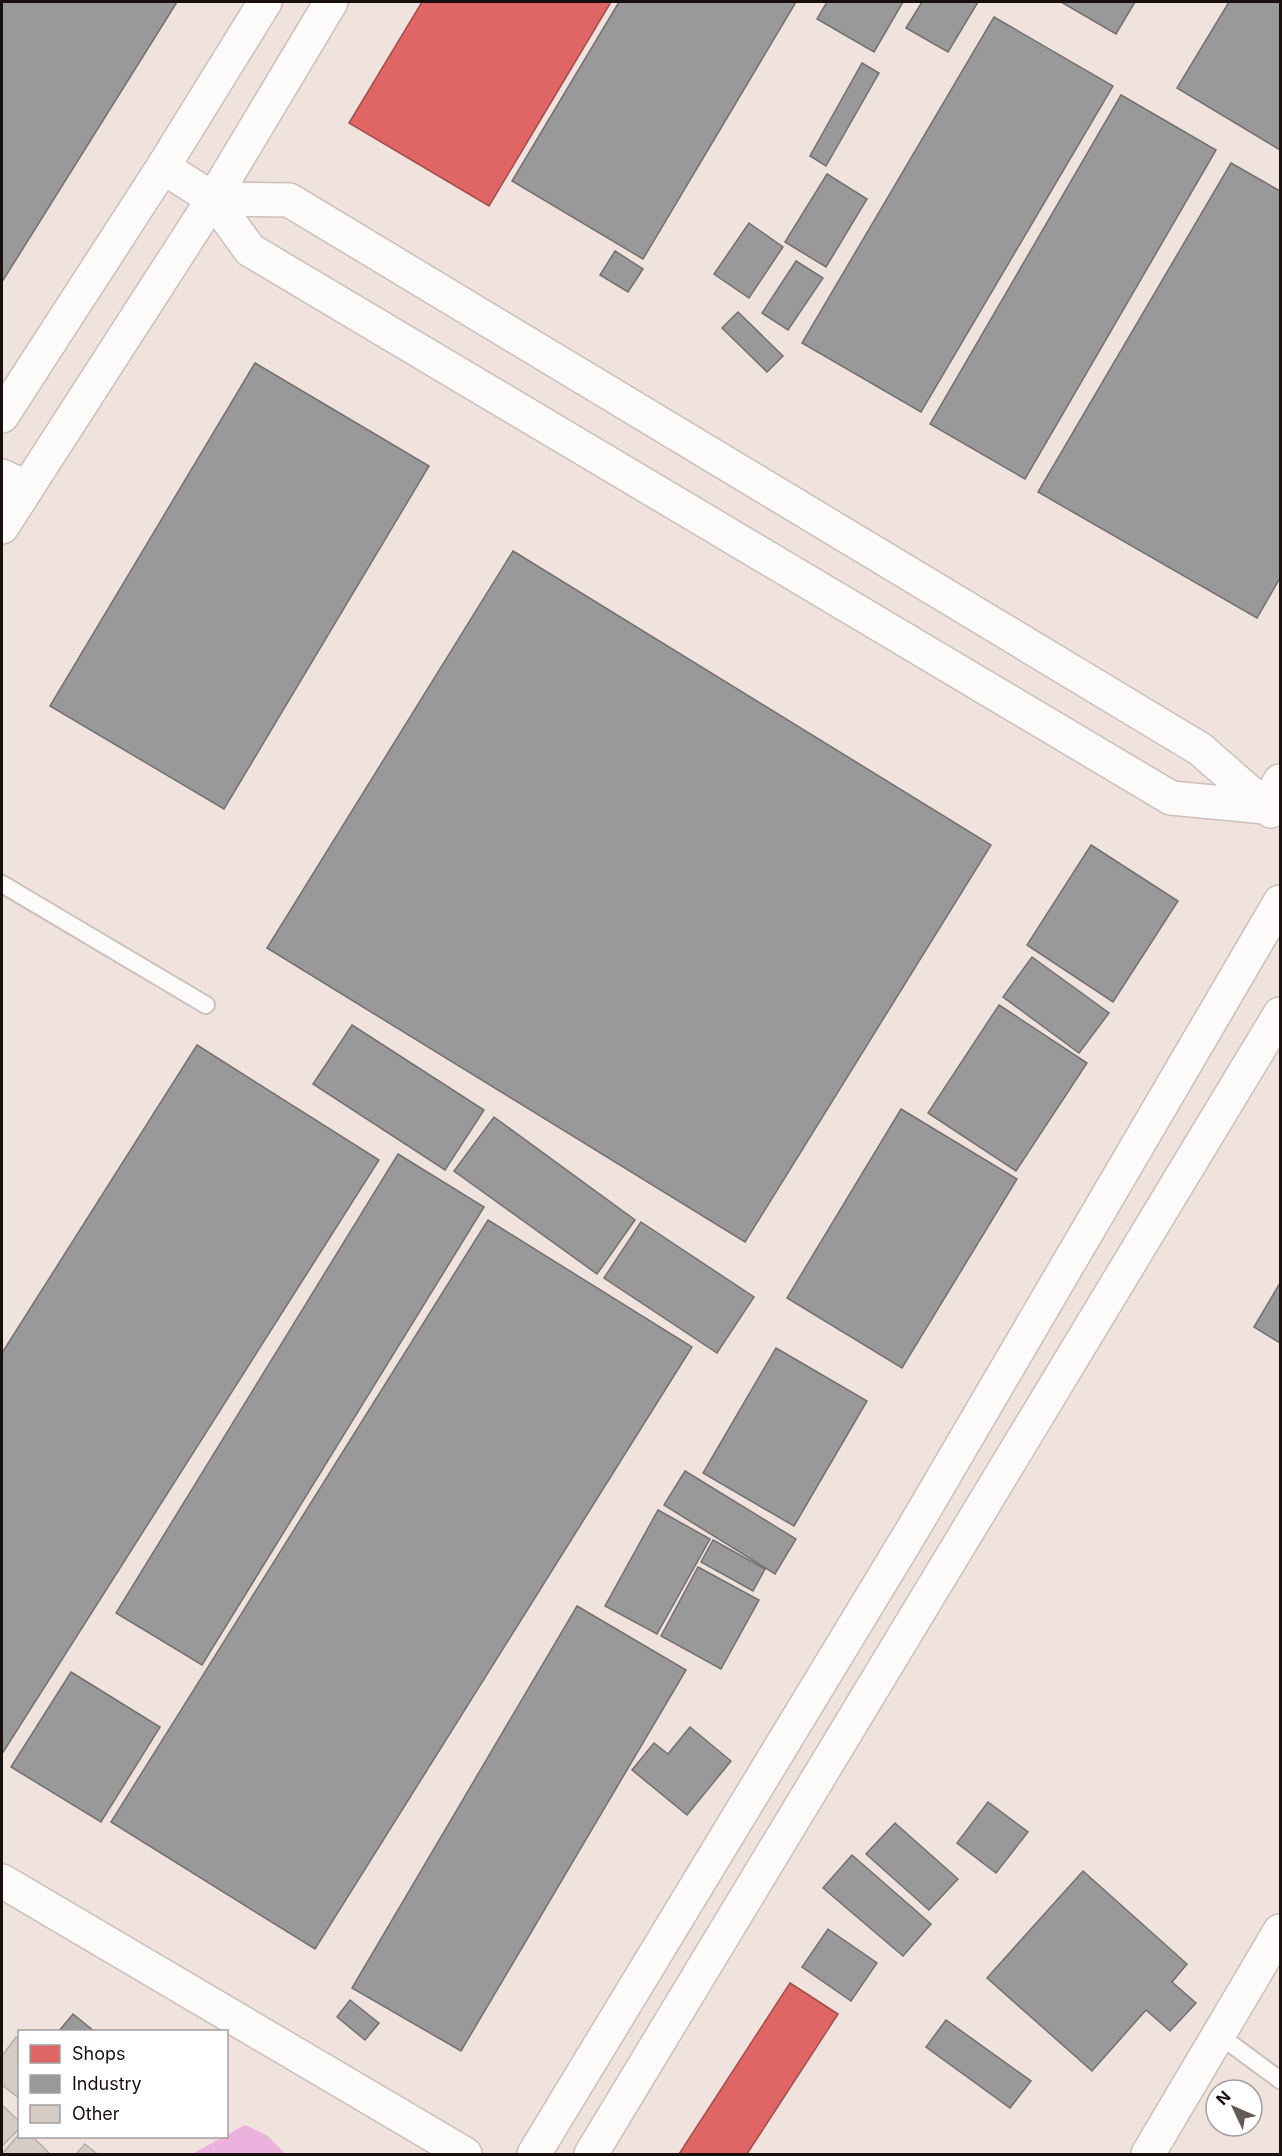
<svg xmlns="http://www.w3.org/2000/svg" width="1282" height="2156" font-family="Inter,sans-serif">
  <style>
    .water { fill: #eab2dc }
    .shops { fill: #e06666; stroke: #a44c4b; stroke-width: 1.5 }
    .industry { fill: #999; stroke: #73706f; stroke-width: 1.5 }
    .building { fill: #d5ccc5; stroke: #b8afa9; stroke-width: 1.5 }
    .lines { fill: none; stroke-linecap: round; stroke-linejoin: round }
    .service-casing { stroke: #cbbfba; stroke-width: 20 }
    .minor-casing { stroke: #cbbfba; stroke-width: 36 }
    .service { stroke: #fdfbfa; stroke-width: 16 }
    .minor { stroke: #fdfbfa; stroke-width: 33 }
  </style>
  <rect width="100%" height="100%" fill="#f0e2dc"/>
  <polygon class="water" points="245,2125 268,2136 285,2154 192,2154"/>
  <g class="shops">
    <polygon points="422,2 611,2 489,206 349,123"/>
    <polygon points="790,1983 838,2014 747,2154 679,2154"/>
  </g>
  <g class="industry">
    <polygon points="2,2 177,2 2,282"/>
    <polygon points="619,2 796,2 643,259 512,181"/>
    <polygon points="827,2 903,2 874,52 817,19"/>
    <polygon points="922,2 978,2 948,52 906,28"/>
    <polygon points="1061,2 1135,2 1116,34"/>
    <polygon points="1229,2 1280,2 1280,150 1177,88"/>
    <polygon points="994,17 1113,86 921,412 802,343"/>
    <polygon points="862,63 879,73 826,166 810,156"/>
    <polygon points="1121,95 1216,150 1025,479 930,424"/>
    <polygon points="1231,163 1280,191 1280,578 1257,618 1038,492"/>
    <polygon points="827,174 867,199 826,267 785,242"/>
    <polygon points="749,223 783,247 749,298 714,274"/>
    <polygon points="615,251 643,269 628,292 600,275"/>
    <polygon points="796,261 823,278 788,330 762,313"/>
    <polygon points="738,312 783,356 767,372 722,328"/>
    <polygon points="255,363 429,466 224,809 50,706"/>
    <polygon points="513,551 991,845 745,1242 267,948"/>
    <polygon points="1091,845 1178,901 1113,1002 1027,945"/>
    <polygon points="1032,957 1109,1013 1079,1053 1003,997"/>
    <polygon points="999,1005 1087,1063 1016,1171 928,1113"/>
    <polygon points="352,1025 484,1110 445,1170 313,1084"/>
    <polygon points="197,1045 379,1160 2,1754 2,1353"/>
    <polygon points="901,1109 1017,1179 902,1368 787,1298"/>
    <polygon points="494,1117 635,1220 597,1274 454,1171"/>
    <polygon points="398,1154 484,1207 202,1665 116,1613"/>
    <polygon points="488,1220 692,1347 315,1949 111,1822"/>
    <polygon points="641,1222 754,1297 717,1353 604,1278"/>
    <polygon points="1280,1283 1280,1343 1254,1327"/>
    <polygon points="776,1348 867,1401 794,1526 703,1473"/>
    <polygon points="685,1471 796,1539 775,1574 664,1505"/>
    <polygon points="658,1510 710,1539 657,1634 605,1606"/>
    <polygon points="713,1540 765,1569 753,1591 701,1562"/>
    <polygon points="698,1567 759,1600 721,1669 661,1636"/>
    <polygon points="577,1606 686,1670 461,2051 352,1988"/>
    <polygon points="71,1672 160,1727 101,1822 11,1767"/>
    <polygon points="690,1727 731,1761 687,1815 632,1770 654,1743 668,1754"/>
    <polygon points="988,1802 1028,1832 996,1873 957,1843"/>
    <polygon points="895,1823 958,1879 929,1910 866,1854"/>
    <polygon points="852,1855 931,1924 903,1956 823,1888"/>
    <polygon points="1083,1871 1187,1964 1172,1982 1196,2003 1170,2031 1146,2010 1092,2071 987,1978"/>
    <polygon points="828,1929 877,1963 851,2001 802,1967"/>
    <polygon points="350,2000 379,2023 365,2040 337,2017"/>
    <polygon points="73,2014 94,2031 58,2032"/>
    <polygon points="946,2020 1031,2081 1010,2108 926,2047"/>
  </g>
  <g class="building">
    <polygon points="16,2037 20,2040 20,2099 2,2085 2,2056"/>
    <polygon points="2,2105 20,2122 20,2128 2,2146"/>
    <polygon points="20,2133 20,2136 32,2136 50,2154 2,2154"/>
    <polygon points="85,2144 97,2154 76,2154"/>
  </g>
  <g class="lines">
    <g class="service-casing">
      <g id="service">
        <polyline points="2,884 206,1005"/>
        <polyline points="1219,2035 1280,2080"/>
      </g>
    </g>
    <g class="minor-casing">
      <g id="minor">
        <polyline points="163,167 213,199 250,250 1171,798 1265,807"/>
        <polyline points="213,199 289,200 1200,749 1271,811"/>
        <polyline points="2,416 163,167 265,2"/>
        <polyline points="2,476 26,487"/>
        <polyline points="2,527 213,199 331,2"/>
        <polyline points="1265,807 1280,781"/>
        <polyline points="2,1881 465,2154"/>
        <polyline points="534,2154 913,1529 1280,902"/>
        <polyline points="591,2154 1280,1014"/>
        <polyline points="1148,2154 1280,1931"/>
      </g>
    </g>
    <use href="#service" class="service"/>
    <use href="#minor" class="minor"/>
  </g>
  <rect width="1282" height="2156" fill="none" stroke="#19100d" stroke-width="6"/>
  <rect x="18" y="2030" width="210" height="108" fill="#ffffff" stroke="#a39f9e" stroke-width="1.5"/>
  <rect x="30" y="2045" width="30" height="18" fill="#e06666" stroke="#a39f9e" stroke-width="1.5"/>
  <text x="72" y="2060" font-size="18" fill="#19100d">Shops</text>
  <rect x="30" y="2075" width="30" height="18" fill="#999999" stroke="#a39f9e" stroke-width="1.5"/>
  <text x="72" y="2090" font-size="18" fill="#19100d">Industry</text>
  <rect x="30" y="2105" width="30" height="18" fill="#d5ccc5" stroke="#a39f9e" stroke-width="1.5"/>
  <text x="72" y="2120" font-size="18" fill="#19100d">Other</text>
  <g transform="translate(1234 2108) rotate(314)"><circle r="28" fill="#ffffff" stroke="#a39f9e" stroke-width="1.5"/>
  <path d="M0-4.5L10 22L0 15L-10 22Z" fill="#645a55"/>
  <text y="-9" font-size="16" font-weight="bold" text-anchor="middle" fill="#19100d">N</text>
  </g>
</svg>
